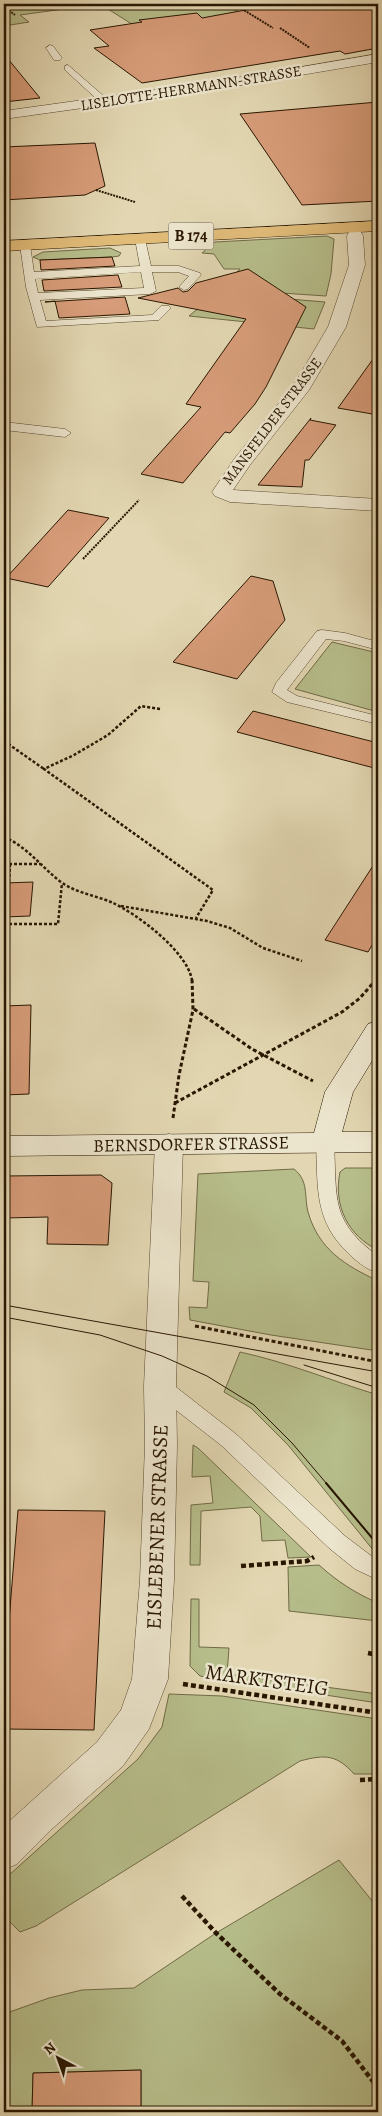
<svg xmlns="http://www.w3.org/2000/svg" width="382" height="2116" font-family="Alegreya,serif">
  <style>
    .green { fill: #b6bd8a; stroke: #706a46 }
    .building { fill: #d79c79; stroke: #291601 }
    .lines { fill: none; stroke-linecap: round; stroke-linejoin: round }
    .lane-casing { stroke: #57462d; stroke-width: 1 }
    .street-casing { stroke: #57462d; stroke-width: 1 }
    .secondary-casing { stroke: #291601; stroke-width: 1 }
    .primary-casing { stroke: #291601; stroke-width: 1 }
    .path-far3 { stroke: #291601; stroke-width: 2; stroke-dasharray: 2 1; stroke-linecap: butt }
    .path-far2 { stroke: #291601; stroke-width: 2.5; stroke-dasharray: 3 2; stroke-linecap: butt }
    .path-far1 { stroke: #291601; stroke-width: 3; stroke-dasharray: 4 2.5; stroke-linecap: butt }
    .path { stroke: #291601; stroke-width: 4.5; stroke-dasharray: 5 3; stroke-linecap: butt }
    .lane { fill: #ece5cd; fill-rule: evenodd }
    .street { fill: #ece5cd; fill-rule: evenodd }
    .secondary { fill: #ece5cd; fill-rule: evenodd }
    .primary { fill: #e1bc79; fill-rule: evenodd }
    .tram-far1 { stroke: #291601; stroke-width: 1 }
    .tram { stroke: #291601; stroke-width: 2 }
    .labels { text-anchor: middle; dominant-baseline: central; stroke-width: 5; stroke-linejoin: round; paint-order: stroke }
    .far-street-label { font-size: 15px; fill: #291601; stroke: #ece5cd }
    .shield { fill: #ece5cd; stroke: #64543e; stroke-width: 1 }
    .shield-label { font-size: 16px; font-weight: bold; fill: #291601 }
    .street-label { font-size: 18px; fill: #291601; stroke: #ece5cd }
    .near-street-label { font-size: 21px; fill: #291601; stroke: #ece5cd }
  </style>
  <rect width="100%" height="100%" fill="#e2d7b2"/>
  <filter id="stains"><feTurbulence type="fractalNoise" baseFrequency=".004" numOctaves="4"/><feColorMatrix values="0 0 0 0 .2 0 0 0 0 .09 0 0 0 0 .02 0 0 0 .5 -.17"/></filter>
  <radialGradient id="worn" r=".72"><stop offset=".6" stop-color="#630" stop-opacity="0"/><stop offset="1" stop-color="#630" stop-opacity=".3"/></radialGradient>
  <g class="green">
    <polygon points="4,4 225,4 249,18 146,33 100,4 20,15 29,22 4,26"/>
    <polygon points="327,236 334,239 331,274 326,296 266,292 265,297 325,302 314,329 189,316 217,293 240,269 224,269 214,254 202,253 215,242"/>
    <polygon points="110,248 121,253 119,256 112,257 40,260 33,257 43,252"/>
    <polygon points="332,642 378,653 378,712 295,689"/>
    <path d="M345 1168H375L378 1204V1250C348 1236 333 1205 340 1172Z"/>
    <path d="M294 1169C309 1181 304 1196 308 1212 319 1250 345 1265 378 1281V1351L271 1335 190 1320 189 1307 207 1308 209 1282 193 1281 198 1174Z"/>
    <path d="M240 1352C287 1362 332 1381 378 1395V1556L288 1445 251 1408 224 1392Z"/>
    <polygon points="193,1445 198,1448 311,1557 288,1558 285,1540 262,1541 260,1516 251,1507 201,1511 200,1565 190,1565 191,1505 213,1503 210,1476 192,1477"/>
    <path d="M319 1565C338 1582 355 1593 378 1603V1621L289 1611 288 1567Z"/>
    <polygon points="191,1599 199,1599 199,1647 229,1648 227,1674 378,1694 378,1703 200,1676 190,1666"/>
    <path d="M169 1694 222 1696 378 1719V1774H354C337 1755 326 1754 300 1761L36 1926 20 1932 4 1916V1888L8 1876 138 1759 162 1727Z"/>
    <polygon points="339,1860 378,1908 378,2112 141,2112 141,2070 33,2073 32,2112 4,2112 4,2014 49,1998 82,1990 134,1988 216,1933"/>
  </g>
  <g class="building">
    <polygon points="278,4 378,4 378,48 345,54 340,51 142,83 94,48 109,46 90,30 142,22 139,20 197,13 202,18"/>
    <polygon points="4,54 40,98 4,102"/>
    <polygon points="378,102 378,201 302,205 240,114"/>
    <polygon points="95,143 105,186 85,195 4,200 4,147"/>
    <polygon points="112,257 115,266 41,270 40,260"/>
    <polygon points="248,269 306,307 266,387 255,404 230,433 225,432 183,483 141,474 201,407 186,404 246,319 138,298 178,288 183,292 188,291 196,283"/>
    <polygon points="118,275 122,287 44,291 42,280"/>
    <polygon points="125,297 130,314 59,318 55,301 45,302"/>
    <polygon points="378,352 378,415 338,408"/>
    <polygon points="311,418 310,420 336,425 309,460 305,460 302,487 258,485"/>
    <polygon points="68,510 109,518 48,587 6,578"/>
    <polygon points="251,576 273,581 285,620 237,679 173,662"/>
    <polygon points="253,711 378,743 378,769 237,732"/>
    <polygon points="378,858 378,935 368,952 325,940"/>
    <polygon points="33,882 30,916 4,917 4,883"/>
    <polygon points="31,1005 29,1094 4,1095 4,1006"/>
    <polygon points="101,1175 112,1183 108,1245 47,1244 48,1217 4,1218 4,1176"/>
    <polygon points="18,1510 105,1511 94,1730 4,1729 4,1682"/>
    <polygon points="141,2070 141,2112 32,2112 33,2073"/>
  </g>
  <g class="lines">
    <g class="lane-casing">
      <g id="lane">
        <polygon points="50,45 53,46 62,58 60,60 54,60 46,48"/>
        <polygon points="68,65 107,99 107,103 101,103 65,70 65,66"/>
        <path d="M140 236 145 239 151 266H179L200 273 201 275 188 289 184 290 179 287 189 276 178 272H152L156 291 150 294 40 300 46 321 152 315 161 306H169L171 308 159 320 37 327 26 287 20 245 21 243H29L30 245 34 272 140 266 135 239ZM141 272 144 288 38 293 35 279Z"/>
        <polygon points="4,422 65,429 71,433 65,437 4,430"/>
        <polygon points="322,630 345,633 378,642 378,650 344,641 326,639 287,690 297,696 378,716 378,724 287,702 272,692 276,683 317,631"/>
        <path d="M325 1137 331 1139 334 1143C337 1198 330 1221 378 1256V1273C368 1270 357 1262 349 1254 314 1221 318 1188 316 1143L319 1139Z"/>
        <polygon points="160,1378 167,1380 236,1434 345,1536 378,1561 378,1580 355,1569 329,1548 222,1446 153,1392 150,1386 153,1380"/>
      </g>
    </g>
    <g class="street-casing">
      <g id="street">
        <polygon points="378,54 378,62 212,90 4,119 4,111 212,82"/>
        <polygon points="355,231 361,232 363,236 365,265 346,327 309,390 250,465 233,490 378,499 378,511 230,502 215,496 212,492 235,458 295,383 328,327 349,265 347,236 349,232"/>
        <polygon points="169,1134 179,1137 183,1144 176,1386 177,1445 174,1580 168,1679 149,1729 123,1766 53,1828 17,1864 4,1870 4,1826 97,1742 121,1710 132,1679 140,1580 145,1445 144,1386 155,1144 159,1137"/>
      </g>
    </g>
    <g class="secondary-casing">
      <polygon id="secondary" points="378,1021 378,1051 353,1092 342,1132 378,1132 378,1152 4,1156 4,1136 314,1133 325,1092 368,1024"/>
    </g>
    <g class="primary-casing">
      <polygon id="primary" points="378,221 378,231 4,251 4,241"/>
    </g>
    <g class="path-far3">
      <polyline points="234,4 273,28"/>
      <polyline points="4,7 15,15"/>
      <polyline points="280,28 310,48"/>
      <polyline points="96,190 135,202"/>
      <polyline points="83,559 139,500"/>
    </g>
    <g class="path-far2">
      <polyline points="160,709 141,706 108,735 74,755 44,769 213,890 196,918"/>
      <polyline points="4,741 44,769"/>
      <path d="M4 837C28 847 41 867 61 882 76 893 94 895 111 902 136 913 187 951 192 980"/>
      <polyline points="4,864 40,864"/>
      <polyline points="9,882 10,864"/>
      <polyline points="121,906 207,921 230,928 263,948 302,961"/>
      <polyline points="4,924 58,924 62,883"/>
    </g>
    <g class="path-far1">
      <polyline points="194,1009 252,1049 313,1081"/>
      <polyline points="175,1103 342,1012 360,998 374,982"/>
      <polyline points="173,1118 179,1075 193,1010 192,978"/>
      <polyline points="195,1326 378,1362"/>
    </g>
    <g class="path">
      <polyline points="241,1566 307,1561 314,1557"/>
      <polyline points="368,1653 378,1655"/>
      <polyline points="183,1684 378,1713"/>
      <polyline points="360,1780 378,1779"/>
      <polyline points="182,1896 216,1933 280,1994 342,2041 378,2088"/>
    </g>
    <use href="#lane" class="lane"/>
    <use href="#street" class="street"/>
    <use href="#secondary" class="secondary"/>
    <use href="#primary" class="primary"/>
    <g class="tram-far1">
      <polyline points="4,1305 378,1372"/>
      <polyline points="4,1317 100,1335 162,1356 207,1376 254,1405 292,1443 327,1484"/>
      <polyline points="304,1365 378,1388"/>
    </g>
    <polyline class="tram" points="326,1483 378,1545"/>
  </g>
  <g class="labels">
    <g class="far-street-label">
      <text transform="translate(191 88) rotate(-9)">LISELOTTE-HERRMANN-STRASSE</text>
      <text transform="translate(272 421) rotate(-53)">MANSFELDER STRASSE</text>
    </g>
    <rect class="shield" x="168.5" y="222.5" width="45" height="27" rx="4"/>
    <g class="shield-label">
      <text x="191" y="236">B 174</text>
    </g>
    <g class="street-label">
      <text transform="translate(191 1144) rotate(-1)">BERNSDORFER STRASSE</text>
    </g>
    <g class="near-street-label">
      <text transform="translate(157 1527) rotate(-88)">EISLEBENER STRASSE</text>
      <text transform="translate(267 1680) rotate(8)">MARKTSTEIG</text>
    </g>
  </g>
  <rect width="382" height="2116" fill="none" stroke="#e2d7b2" stroke-width="20"/>
  <rect x="5" y="5" width="372" height="2106" fill="none" stroke="#291601" stroke-width="2.5"/>
  <rect x="10" y="10" width="362" height="2096" fill="none" stroke="#291601"/>
  <g transform="translate(58 2058) rotate(319)" stroke="#ece5cd" stroke-width="4" paint-order="stroke">
  <path d="M0-4L9 19L0 12L-9 19Z" fill="#291601"/>
  <text y="-8" font-size="14" font-weight="bold" text-anchor="middle" fill="#291601">N</text>
  </g>
  <rect width="100%" height="100%" filter="url(#stains)"/>
  <rect width="100%" height="100%" fill="url(#worn)"/>
</svg>
